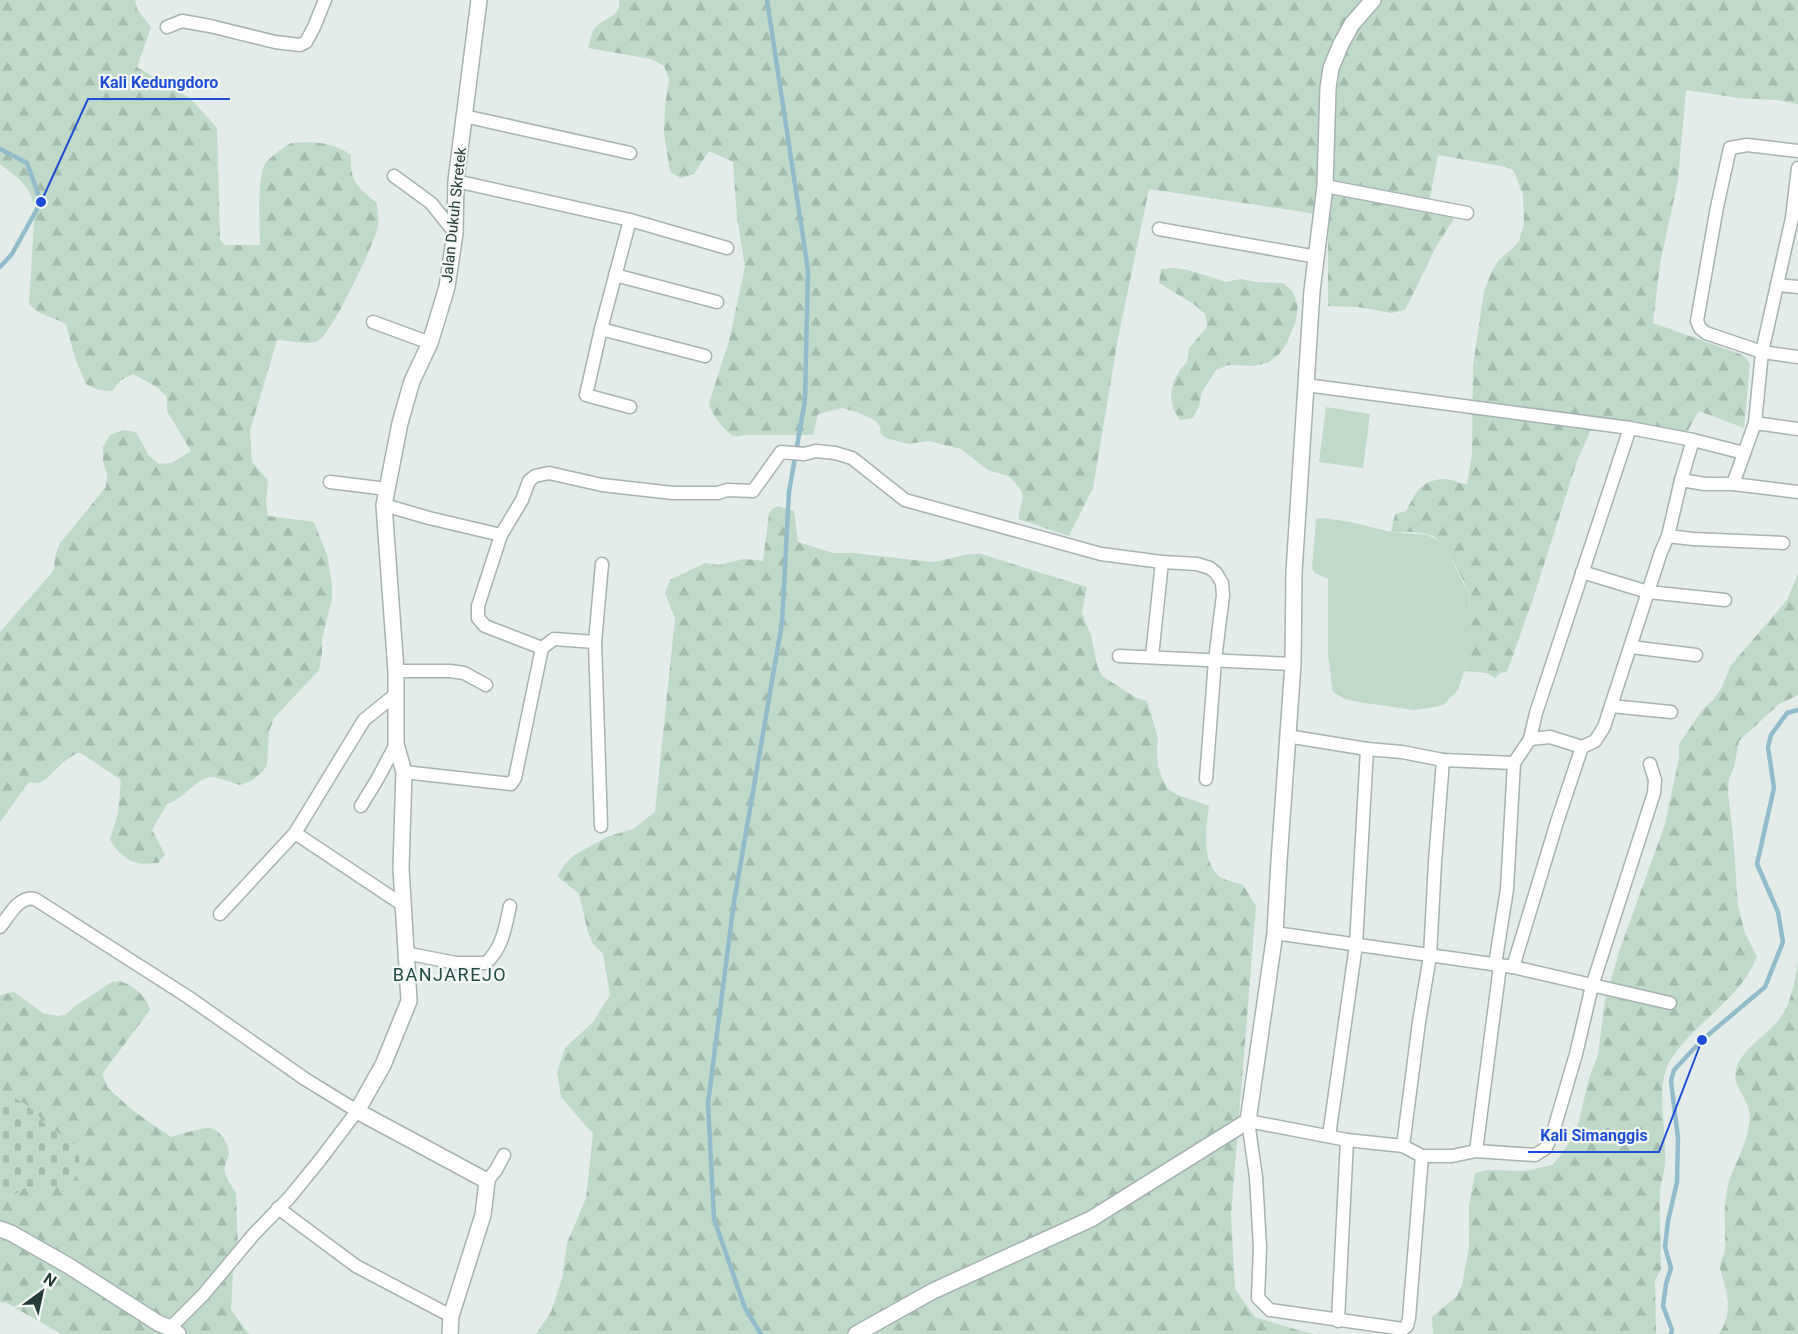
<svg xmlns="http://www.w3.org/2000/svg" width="1798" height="1334" font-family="Roboto,sans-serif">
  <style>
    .forest { fill: url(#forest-firs) }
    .cemetery { fill: url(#cemetery-stones) }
    .pitch { fill: #bfdac9 }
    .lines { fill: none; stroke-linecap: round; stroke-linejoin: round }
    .stream { stroke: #91bccb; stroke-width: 4.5 }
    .minor-casing { stroke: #a6b3b0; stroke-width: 15 }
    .tertiary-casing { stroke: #a6b3b0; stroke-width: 18 }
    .minor { stroke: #fff; stroke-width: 12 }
    .tertiary { stroke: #fff; stroke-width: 15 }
    .labels { text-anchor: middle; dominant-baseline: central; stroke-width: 4.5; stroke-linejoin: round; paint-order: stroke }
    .street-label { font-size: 15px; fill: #253b37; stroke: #f4f8f6 }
    .quarter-label { font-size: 18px; letter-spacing: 1.5px; fill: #234b45; stroke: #f4f8f6 }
    .leader { fill: none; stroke: #1d4ed8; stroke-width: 2 }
    .callout-dot { fill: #1d4ed8; stroke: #f4f8f6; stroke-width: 2 }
    .callout-label { font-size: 16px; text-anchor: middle; font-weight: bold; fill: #1d4ed8; stroke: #f4f8f6; stroke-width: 4.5; stroke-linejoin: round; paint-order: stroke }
  </style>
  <defs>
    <pattern id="forest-firs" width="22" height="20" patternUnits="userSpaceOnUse" patternTransform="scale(1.5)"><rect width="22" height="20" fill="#bfdac9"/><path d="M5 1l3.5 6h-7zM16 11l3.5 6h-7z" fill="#a4bcad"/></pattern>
    <pattern id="cemetery-stones" width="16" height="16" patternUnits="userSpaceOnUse" patternTransform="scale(1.5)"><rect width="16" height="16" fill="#bfdac9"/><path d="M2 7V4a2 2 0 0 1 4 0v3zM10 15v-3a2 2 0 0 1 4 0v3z" fill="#a4bcad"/></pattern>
  </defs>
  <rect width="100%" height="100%" fill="#e3ece9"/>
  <g class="forest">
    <path d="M0 0H135L137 9 151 27 137 67 191 99 217 128 220 239 224 245H260C260 228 257 176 265 164 269 158 285 146 291 143 312 141 334 142 351 155 349 181 358 188 377 203 377 210 379 219 378 226 375 243 331 335 318 341 308 346 288 340 277 340L250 431 252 462 268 480 266 503 268 516 314 522 327 555 332 584V599L322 639V653L319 670 274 718 269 731 267 765 263 771 253 780 240 785C231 783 221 778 212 777 197 777 183 800 167 804L152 830 165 855 158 863C151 863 140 865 134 862 124 859 114 848 110 839L118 813 121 780 79 752C72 756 64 761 58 767 48 776 44 786 29 782L0 822V632L54 570 55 556 60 543 106 487 107 474 103 461V447L110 435 123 430 136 432 149 456 159 464 172 463 191 451 167 411V397L157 387 133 374 121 380 112 391 98 390 86 384 75 358 66 324C51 316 42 317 29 304L35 206 29 191 20 180 0 164Z"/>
    <path d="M619 0H1798V104L1777 100 1739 98 1686 90 1678 180 1660 264 1653 323 1740 354 1746 358 1750 364 1744 428 1699 411 1687 432 1630 422 1596 419 1577 461 1533 599 1507 672 1500 673 1495 678 1487 673 1464 671 1466 649 1470 642C1470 627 1471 610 1469 595 1467 584 1443 541 1433 536 1420 531 1404 532 1391 532L1395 514 1406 511C1416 493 1420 480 1444 479 1452 479 1459 484 1467 484L1472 454 1473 366 1484 291 1491 273 1498 261 1514 247 1519 241 1524 223 1523 195 1516 176 1513 170 1506 167 1438 155 1430 198C1436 206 1446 211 1454 218 1447 231 1434 248 1430 260L1405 310 1391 313 1358 307 1328 306V222L1310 213 1149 189 1118 338 1093 488 1069 536 1018 519 1023 497 1021 490 1013 480 1008 476 988 470 961 449 929 441 908 444 886 438 881 434 880 427 876 421 857 412 842 408 818 414 813 435H744C740 436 739 437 734 436 725 433 710 412 709 403L729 341 745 267 737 217 733 162 709 151 694 174 681 178 670 172 664 132 665 105 669 80 664 66 651 59 588 48C590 42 591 33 594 29 603 17 622 18 619 0Z"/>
    <polygon points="1174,268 1188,270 1226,282 1241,279 1255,282 1283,283 1293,292 1298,306 1296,320 1287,343 1279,354 1269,362 1255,366 1228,365 1216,370 1202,392 1199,406 1193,418 1180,420 1173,409 1171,396 1173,383 1179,371 1187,362 1189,348 1207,327 1205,314 1195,305 1159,283 1161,269"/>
    <path d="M778 506 794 511 798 542 833 553H854L931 562C949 561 964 552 981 554L1087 587 1082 612 1086 624 1091 635 1097 665 1102 676 1135 697 1147 701 1158 738 1157 751 1158 766 1162 778 1168 789 1178 795 1209 806C1206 827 1201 862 1220 877 1226 881 1236 882 1243 885L1256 906 1231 1215 1235 1289 1255 1317 1301 1331 1316 1334H536L551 1312 562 1279 567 1243 586 1198 593 1134 561 1097 557 1072 565 1048 593 1022 610 995 603 954 593 944 588 932 579 894 557 876 565 864 574 855 609 836 633 829 655 812 675 618 665 593 670 580 705 563 718 565 744 559 763 561 769 514 772 509Z"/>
    <path d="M1798 574V695L1779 704 1739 741 1734 767 1729 779 1728 792 1733 835 1738 906 1745 933 1757 957C1740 1000 1694 1022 1670 1061 1654 1087 1668 1135 1665 1164 1664 1174 1661 1182 1660 1191 1659 1217 1661 1243 1661 1269L1655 1281 1656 1334H1433L1432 1317 1457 1296 1462 1285 1469 1247V1206L1475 1173 1488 1170 1526 1171 1552 1165 1561 1155 1575 1133 1579 1121 1589 1078 1598 1055 1605 1000 1619 952 1665 824 1679 758V744L1703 709 1713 700 1721 689 1731 665 1787 600Z"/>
    <path d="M1798 961V1334H1719C1729 1319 1730 1303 1725 1286 1724 1280 1721 1274 1720 1268 1720 1262 1724 1256 1725 1250 1726 1226 1722 1206 1729 1182 1736 1160 1749 1141 1750 1117 1750 1099 1732 1088 1736 1070 1739 1052 1766 1035 1777 1022 1791 1006 1795 981 1798 961Z"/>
    <path d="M119 981C133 985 146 995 150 1010L102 1074 108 1088 132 1110 171 1137C182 1134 199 1128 209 1128 220 1129 228 1143 229 1153 229 1159 223 1164 225 1171 226 1178 231 1186 236 1192L238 1250 234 1255 231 1310 249 1334H61L7 1303 0 1302V1198L13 1196 24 1188 37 1186 62 1187 78 1147 44 1123 36 1113 25 1104 0 1089V995L14 992 43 1013 57 1016 65 1015 70 1011 75 1006 112 982Z"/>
  </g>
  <polygon class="cemetery" points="0,1089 25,1104 36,1113 44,1123 78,1147 80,1170 73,1181 62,1187 37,1186 24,1188 13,1196 0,1198"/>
  <g class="pitch">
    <polygon points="1326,407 1370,414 1363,468 1319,462"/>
    <path d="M1323 518 1350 522 1391 532 1427 535 1440 541 1451 559 1469 594 1471 628 1470 642 1466 649 1464 671 1458 690 1443 705 1429 708 1414 710 1358 702 1345 699 1333 692C1330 680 1331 668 1328 656V579L1315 573 1312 568 1316 519Z"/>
  </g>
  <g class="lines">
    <g class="stream">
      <polyline points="0,149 27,163 41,202 12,254 0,267"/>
      <polyline points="761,1334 745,1308 714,1219 708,1103 734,902 782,623 789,492 805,400 808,270 767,0"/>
      <polyline points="1671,1334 1672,1330 1663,1306 1666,1284 1671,1268 1665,1247 1668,1221 1677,1182 1678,1138 1671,1081 1674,1070 1702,1040 1765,987 1783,942 1778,912 1757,864 1774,788 1768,747 1771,735 1787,713 1798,710"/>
    </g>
    <g class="minor-casing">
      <g id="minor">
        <polyline points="167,27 182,21 210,26 275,42 300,45 306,42 314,27 325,0"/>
        <polyline points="464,116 630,153"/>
        <polyline points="1798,151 1747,145 1730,148 1717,207 1697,321 1700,328 1706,333 1762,352 1798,357"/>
        <polyline points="394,176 431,203 455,233"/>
        <polyline points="456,181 630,220 727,248"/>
        <polyline points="1325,186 1467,213"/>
        <polyline points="1159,229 1317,257"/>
        <polyline points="615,275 717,302"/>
        <polyline points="1777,285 1798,287"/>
        <polyline points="373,322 430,343"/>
        <polyline points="601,329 705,356"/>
        <polyline points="1306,385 1630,428 1693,440 1744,453"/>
        <polyline points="630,407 586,395 601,329 630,220"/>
        <polyline points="1755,423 1798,429"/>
        <polyline points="1681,480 1693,440"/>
        <polyline points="330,482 387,489"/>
        <polyline points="1733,484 1798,492"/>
        <polyline points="384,505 429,518 501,535 522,500 529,481 535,476 549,473 602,485 673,493 718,493 727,490 753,491 781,452 804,454 816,451 835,453 852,458 905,500 1101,554 1162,562 1197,564 1210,568 1216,573 1222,583 1223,595 1215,660 1206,779"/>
        <polyline points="501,535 478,606 478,618 485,626 542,648"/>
        <polyline points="1668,536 1693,539 1783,543"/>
        <polyline points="1582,572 1648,592 1725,600"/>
        <polyline points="595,642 602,564"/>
        <polyline points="1631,647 1696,655"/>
        <polyline points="1119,656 1293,664"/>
        <polyline points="1152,656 1162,562"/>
        <polyline points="396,671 450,671 464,673 486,685"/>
        <polyline points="1611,706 1671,712"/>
        <polyline points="1287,736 1367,749 1402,752 1443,760 1514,763 1530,739 1550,737 1582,747 1595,741 1604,727 1661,552 1668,536 1681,480 1705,484 1733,484 1755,423 1762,352 1792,218 1798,168"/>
        <polyline points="1530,739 1536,713 1630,428"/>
        <polyline points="404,772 511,784 515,778 542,648 554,639 595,642 601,826"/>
        <polyline points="361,806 378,778 396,744"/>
        <polyline points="295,833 403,905"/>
        <polyline points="220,914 295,833 364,720 396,694"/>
        <path d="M0 927C9 916 19 895 35 899L188 997 305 1079 357 1111 320 1160 289 1198 254 1234 203 1295 170 1328"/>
        <polyline points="1275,933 1513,967 1670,1003"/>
        <path d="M405 953 456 963H486C503 947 505 928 510 906"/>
        <polyline points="1495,965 1507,889 1514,763"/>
        <polyline points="1513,967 1557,822 1582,747"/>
        <polyline points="1329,1136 1356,945 1367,749"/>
        <polyline points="1403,1146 1419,1022 1430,956 1435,862 1443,760"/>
        <polyline points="1476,1151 1500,966"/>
        <polyline points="1422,1156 1409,1318 1407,1326 1403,1329 1270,1310 1258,1298 1260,1248 1256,1177 1248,1121 1347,1140 1403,1146 1422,1156 1452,1156 1476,1151 1535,1155 1546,1148 1554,1129 1576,1054 1592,986 1654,793 1655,780 1650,764"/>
        <polyline points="487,1181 496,1170 504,1155"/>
        <polyline points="278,1208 356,1266 451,1316"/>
        <polyline points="1338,1321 1347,1140"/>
      </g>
    </g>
    <g class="tertiary-casing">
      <g id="tertiary">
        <polyline points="0,1229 11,1233 69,1266 158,1323 170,1328 178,1334"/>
        <polyline points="450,1334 451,1316 483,1215 487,1181 357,1111 383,1065 409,1001 401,868 404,772 396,744 396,671 384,505 400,423 412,381 430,343 447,287 455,233 456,181 479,0"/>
        <polyline points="856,1334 933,1291 1091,1219 1248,1121 1275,933 1279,861 1293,664 1294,572 1312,291 1325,186 1328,88 1331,68 1341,44 1352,24 1373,0"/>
      </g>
    </g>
    <use href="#minor" class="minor"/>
    <use href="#tertiary" class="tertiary"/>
  </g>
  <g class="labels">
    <g class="street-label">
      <text transform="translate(454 215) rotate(-84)">Jalan Dukuh Skretek</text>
    </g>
    <g class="quarter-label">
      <text x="450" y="974">BANJAREJO</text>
    </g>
  </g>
  <path class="leader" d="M41 202L88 99H230M1702 1040L1659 1152H1528"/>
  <g class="callout-dot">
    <circle cx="41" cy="202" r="6"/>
    <circle cx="1702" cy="1040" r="6"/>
  </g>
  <g class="callout-label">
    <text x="159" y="88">Kali Kedungdoro</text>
    <text x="1594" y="1141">Kali Simanggis</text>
  </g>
  <g transform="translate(42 1292) rotate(33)" stroke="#f4f8f6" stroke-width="4.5" paint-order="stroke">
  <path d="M0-4.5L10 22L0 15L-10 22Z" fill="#253b37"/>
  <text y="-9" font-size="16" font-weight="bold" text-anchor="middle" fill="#253b37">N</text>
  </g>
</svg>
